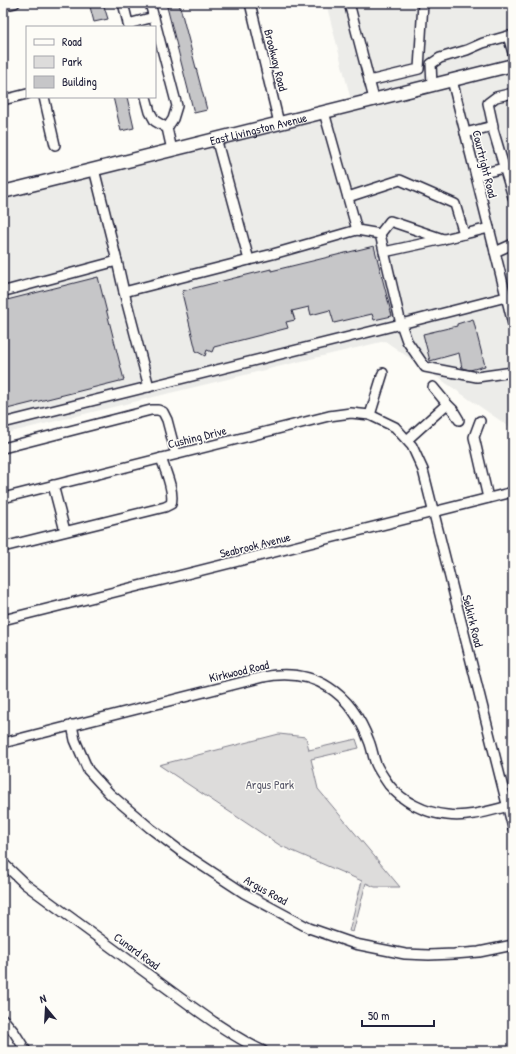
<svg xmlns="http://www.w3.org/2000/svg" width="516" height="1054" font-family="'Patrick Hand',sans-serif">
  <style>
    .built { fill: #ecece9 }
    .green { fill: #dddcdb; stroke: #807f8b }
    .building { fill: #c6c6c8; stroke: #22223b }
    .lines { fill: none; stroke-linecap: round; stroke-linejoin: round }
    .minor-casing { stroke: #22223b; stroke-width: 12 }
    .major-casing { stroke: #22223b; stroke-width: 15 }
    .minor { stroke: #fdfcf7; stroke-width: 9 }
    .major { stroke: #fdfcf7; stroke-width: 12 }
    .labels { text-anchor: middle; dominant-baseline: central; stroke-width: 3; stroke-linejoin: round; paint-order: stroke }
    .street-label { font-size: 12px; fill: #22223b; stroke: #fdfcf7 }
    .park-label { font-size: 12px; fill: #5a5a6b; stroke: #fdfcf7 }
  </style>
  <rect width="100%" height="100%" fill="#fdfcf7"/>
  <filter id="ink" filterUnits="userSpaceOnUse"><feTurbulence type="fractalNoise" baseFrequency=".025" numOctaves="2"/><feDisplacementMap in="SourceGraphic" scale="8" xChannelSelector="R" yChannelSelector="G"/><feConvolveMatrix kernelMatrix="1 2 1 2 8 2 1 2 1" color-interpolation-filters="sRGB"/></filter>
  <g filter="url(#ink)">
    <polygon class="built" points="326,3 513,3 513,428 511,428 385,341 174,392 3,434 3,192 352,104"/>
    <polygon class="green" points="279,734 306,737 309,750 356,739 359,748 311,759 318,789 400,887 375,887 366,883 353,932 349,931 362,881 281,846 159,765"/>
    <g class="building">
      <polygon points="89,3 103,3 108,19 94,22"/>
      <polygon points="166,3 179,3 207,110 194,113"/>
      <polygon points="113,97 127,97 134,128 121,131"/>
      <polygon points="374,246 392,316 374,320 372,314 334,323 330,310 311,315 309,307 292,311 295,320 286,322 288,328 214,347 212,352 207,350 205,356 196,351 182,293 183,293 182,291 271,269 271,271"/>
      <polygon points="98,277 124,380 3,410 3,301"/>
      <polygon points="473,319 485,366 470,370 462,368 459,353 430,361 423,334 457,326 457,324"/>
    </g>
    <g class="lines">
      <g class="minor-casing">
        <g id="minor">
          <polyline points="123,3 129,27"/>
          <polyline points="150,3 177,106 173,119 167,128"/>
          <polyline points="250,3 279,123"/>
          <polyline points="349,3 374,99"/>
          <polyline points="3,6 15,3"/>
          <polyline points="128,24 154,17"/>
          <polyline points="452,80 513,324"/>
          <polyline points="369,81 419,69 423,3"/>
          <polyline points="432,85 431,64 440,58 467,50 483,43 508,36 513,53"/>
          <polyline points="44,97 55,145"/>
          <polyline points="146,97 150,112 155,121 167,128 172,150"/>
          <polyline points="3,100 27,94"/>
          <polyline points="324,112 357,230 380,234 401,324 506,297"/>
          <polyline points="492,126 513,197"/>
          <polyline points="465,133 493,126 488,103 496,97 513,93"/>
          <polyline points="476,175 504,168"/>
          <polyline points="348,197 400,180 455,204 464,234"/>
          <polyline points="380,234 390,221 443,239"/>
          <polyline points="384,252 444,239 489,228"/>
          <polyline points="495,252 513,244"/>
          <polyline points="249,260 273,254 357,230"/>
          <polyline points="117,261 124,292 149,387"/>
          <polyline points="5,291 117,261 94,169"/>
          <polyline points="124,292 249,260 216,138"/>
          <polyline points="447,404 453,410 459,420"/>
          <polyline points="370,415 383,373"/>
          <polyline points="480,421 474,437 488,498"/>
          <polyline points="3,423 401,324 407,341 425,367 477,377 513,372"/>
          <polyline points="407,440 447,404 433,387"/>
          <polyline points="3,448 151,410 158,410 163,412 167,420 176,454"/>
          <polyline points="53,485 65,531"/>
          <polyline points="3,498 329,416 351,413 370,415 395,427 412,446 423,470 513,828"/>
          <path d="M3 547 165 507 171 504C175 492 165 470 161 458"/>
          <polyline points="3,620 513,492"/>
          <polyline points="72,725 75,740 88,770 110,794 150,828 183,853 244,893 309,928 355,944 405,954 429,955 454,954 479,952 513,945"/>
          <path d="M3 743 263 677C315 667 351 693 369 741 372 748 373 757 376 764 379 771 385 779 389 785 403 802 425 813 447 815 469 818 492 810 513 805"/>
          <path d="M3 863 25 884 194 1008C216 1024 238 1039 263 1051"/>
          <polyline points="3,1019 14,1032 26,1051"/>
        </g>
      </g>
      <g class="major-casing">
        <g id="major">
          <path id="s1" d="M3 192 513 65"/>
        </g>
      </g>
      <use href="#minor" class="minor"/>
      <use href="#major" class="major"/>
    </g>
  </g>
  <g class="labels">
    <g class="street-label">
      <text transform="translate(276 60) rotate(76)">Brookway Road</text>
      <text stroke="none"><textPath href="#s1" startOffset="263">East Livingston Avenue</textPath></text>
      <text transform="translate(485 164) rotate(76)">Courtright Road</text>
      <text transform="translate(197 437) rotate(-14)">Cushing Drive</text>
      <text transform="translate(255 545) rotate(-14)">Seabrook Avenue</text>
      <text transform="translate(473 621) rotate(76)">Selkirk Road</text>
      <text transform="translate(239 671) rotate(-13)">Kirkwood Road</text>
      <text transform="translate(266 890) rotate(29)">Argus Road</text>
      <text transform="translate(137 951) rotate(36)">Cunard Road</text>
    </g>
    <g class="park-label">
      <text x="270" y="784">Argus Park</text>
    </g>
  </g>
  <rect width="516" height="1054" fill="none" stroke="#fdfcf7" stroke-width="16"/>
  <rect x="8" y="8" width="500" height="1038" fill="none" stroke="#22223b" stroke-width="1.5" filter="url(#ink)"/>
  <rect x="26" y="26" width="130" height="72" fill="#fdfcf7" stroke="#a5a5ac"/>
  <rect x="34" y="39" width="20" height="6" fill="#fdfcf7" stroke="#a5a5ac"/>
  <text x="62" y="46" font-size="12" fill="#22223b">Road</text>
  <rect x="34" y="56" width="20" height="12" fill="#dddcdb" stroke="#a5a5ac"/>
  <text x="62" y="66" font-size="12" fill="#22223b">Park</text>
  <rect x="34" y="76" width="20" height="12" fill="#c6c6c8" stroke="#a5a5ac"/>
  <text x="62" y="86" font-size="12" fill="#22223b">Building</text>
  <g transform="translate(46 1008) rotate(342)" stroke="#fdfcf7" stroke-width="3" paint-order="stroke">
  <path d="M0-3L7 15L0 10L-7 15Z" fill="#22223b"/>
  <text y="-6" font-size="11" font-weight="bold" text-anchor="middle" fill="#22223b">N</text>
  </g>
  <path d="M362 1020v6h72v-6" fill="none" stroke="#22223b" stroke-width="2"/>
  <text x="368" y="1020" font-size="12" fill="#22223b" stroke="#fdfcf7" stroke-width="3" paint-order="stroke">50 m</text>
</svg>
